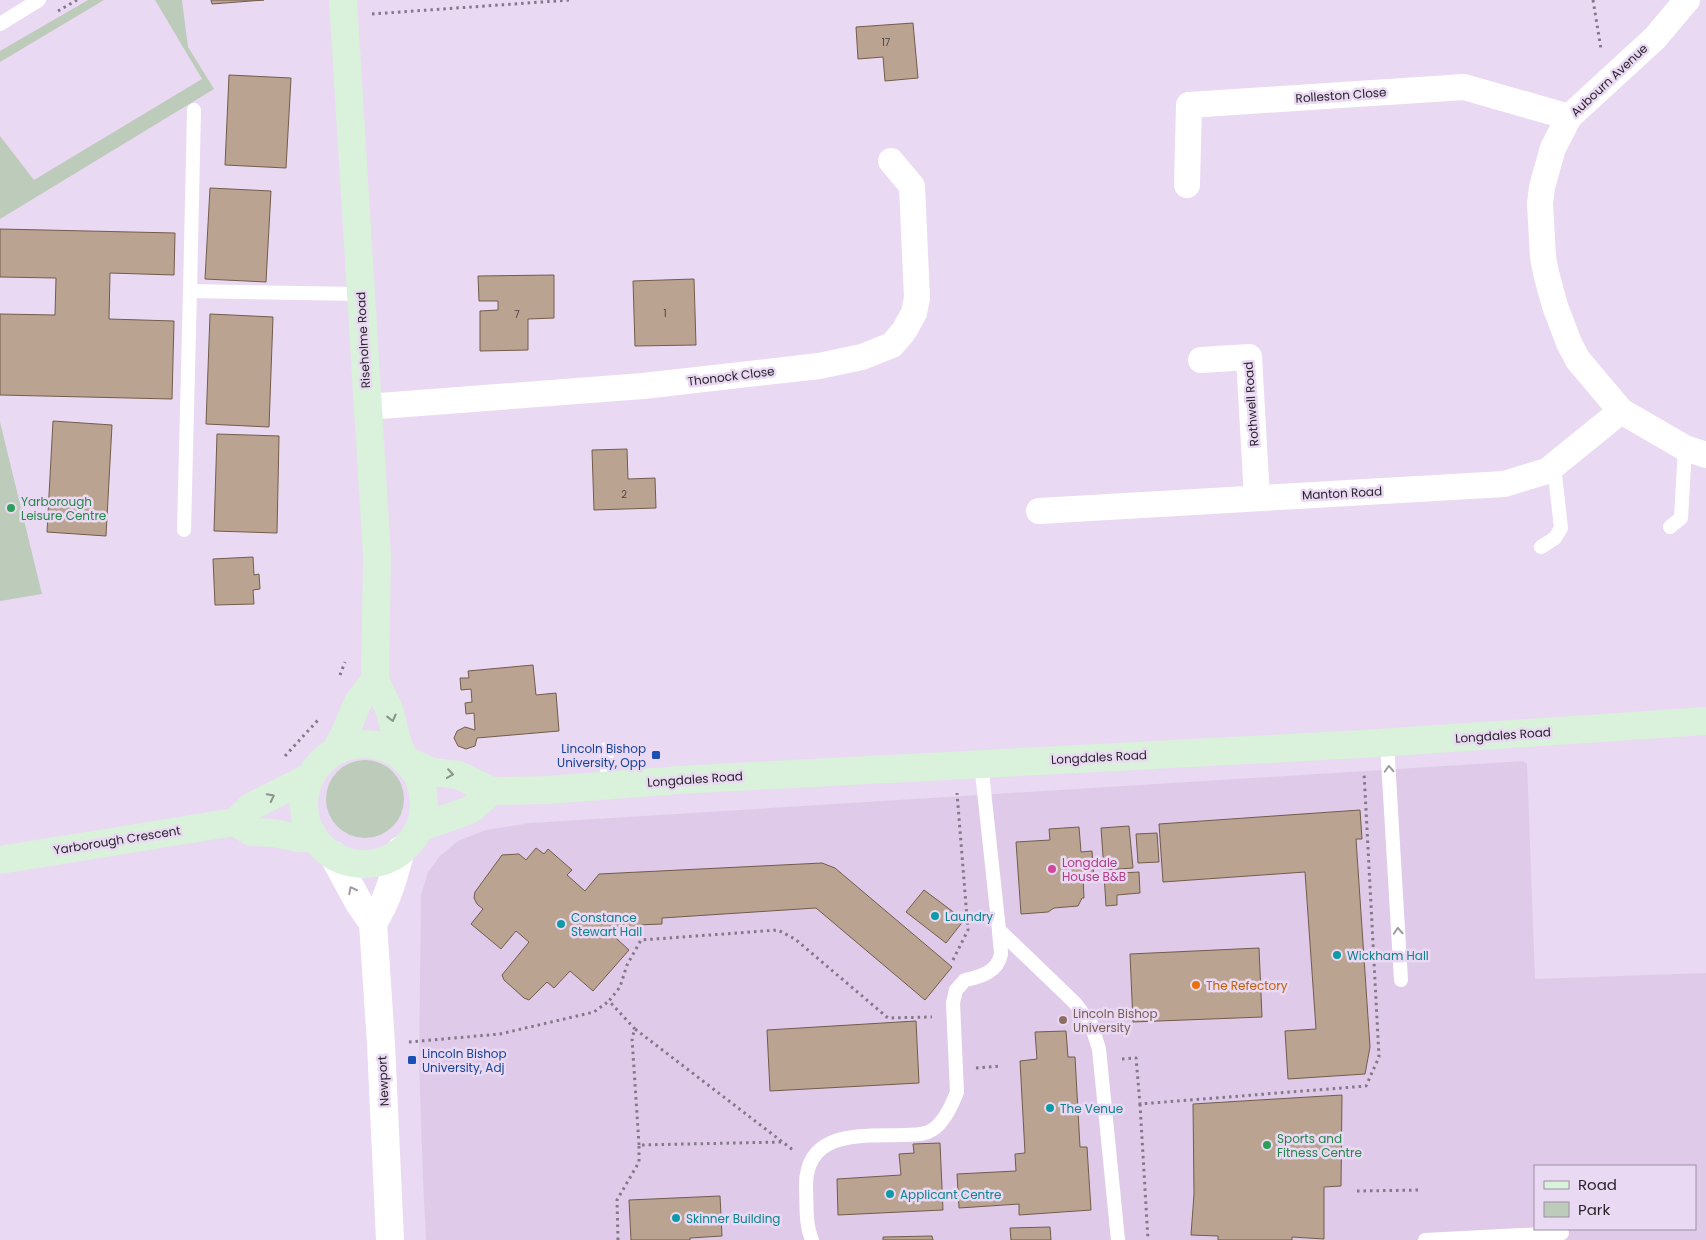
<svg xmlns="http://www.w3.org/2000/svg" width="1706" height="1240" font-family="Poppins,sans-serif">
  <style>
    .built { fill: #dfcbe9; fill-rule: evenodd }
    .green { fill: #bdcbbb }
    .building { fill: #baa391; stroke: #725c4c }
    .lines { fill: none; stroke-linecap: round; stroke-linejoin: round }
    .path { stroke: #837888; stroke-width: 3; stroke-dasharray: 2.5 4; stroke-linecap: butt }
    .service { stroke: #fff; stroke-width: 14 }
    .minor { stroke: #fff; stroke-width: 26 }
    .tertiary { stroke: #fff; stroke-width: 28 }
    .secondary { stroke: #daf1db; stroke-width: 28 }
    .oneway { stroke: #8a948c }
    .oneway2 { stroke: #9f9ca0 }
    .leisure-dot { fill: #2e9e5b; stroke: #ead9f2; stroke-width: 2 }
    .transit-dot { fill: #1a4fb4; stroke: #ead9f2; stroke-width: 2 }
    .hotel-dot { fill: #d1479c; stroke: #ead9f2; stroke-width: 2 }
    .culture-dot { fill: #0f9aa8; stroke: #ead9f2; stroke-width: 2 }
    .food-dot { fill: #e8710a; stroke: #ead9f2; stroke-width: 2 }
    .education-dot { fill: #8d6e63; stroke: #ead9f2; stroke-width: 2 }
    .labels { text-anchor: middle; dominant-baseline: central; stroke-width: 5; stroke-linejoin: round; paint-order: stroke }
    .number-label { font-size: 10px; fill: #4d4345 }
    .street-label { font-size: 12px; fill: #29232c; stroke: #ead9f2 }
    .leisure-label { font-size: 12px; fill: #27864d; stroke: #ead9f2; text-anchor: start }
    .transit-label { font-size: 12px; fill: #164399; stroke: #ead9f2; text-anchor: end }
    .hotel-label { font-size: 12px; fill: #b23c85; stroke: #ead9f2; text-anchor: start }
    .culture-label { font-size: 12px; fill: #0d838f; stroke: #ead9f2; text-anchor: start }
    .food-label { font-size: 12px; fill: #c56008; stroke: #ead9f2; text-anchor: start }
    .education-label { font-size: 12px; fill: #785e54; stroke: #ead9f2; text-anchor: start }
  </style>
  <rect width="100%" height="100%" fill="#ead9f2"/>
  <path class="built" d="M1525 761 1523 762 1527 763 1535 979 1706 973V1240H426L423 1179 419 1061 421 895 428 872 440 856 458 841 486 830 530 823ZM1535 1166H1695V1229H1535Z"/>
  <g class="green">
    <polygon points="88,0 104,0 0,62 0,51"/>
    <polygon points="155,0 182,0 188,47 214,89 0,219 0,136 34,180 202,79"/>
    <polygon points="0,422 42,594 0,601"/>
    <circle cx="365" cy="799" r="39"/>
  </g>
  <g class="building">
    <polygon points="211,0 264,0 212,4"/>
    <polygon points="913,23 918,78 885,81 883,57 858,59 856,27"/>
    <polygon points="229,75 291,78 286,168 225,165"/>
    <polygon points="210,188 271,191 266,282 205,279"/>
    <polygon points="0,229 175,233 174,275 110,273 109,319 174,321 172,399 0,395 0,314 55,315 56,278 0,277"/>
    <polygon points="554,275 554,318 528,319 528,350 480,351 480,311 498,310 498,301 479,301 478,276"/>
    <polygon points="694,279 696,345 635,346 633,281"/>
    <polygon points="210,314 273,317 269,427 206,424"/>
    <polygon points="53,421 112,425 106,536 47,532"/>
    <polygon points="217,434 279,436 277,533 214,531"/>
    <polygon points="627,449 628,479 655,478 656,508 594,510 592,450"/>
    <polygon points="253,557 254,575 259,574 260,589 253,590 254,604 215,605 213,559"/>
    <polygon points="533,665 536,695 556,693 559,731 477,738 475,746 466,749 458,746 454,738 457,731 465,727 475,730 474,713 466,714 465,703 472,702 471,689 461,690 460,678 469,678 468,671"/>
    <polygon points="1360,810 1362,839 1356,839 1370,1047 1365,1074 1288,1079 1285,1031 1316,1029 1305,872 1163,882 1159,824"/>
    <polygon points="1129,826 1133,868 1104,870 1101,828"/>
    <polygon points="1079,827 1081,852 1092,851 1094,878 1083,878 1084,898 1082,898 1078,906 1054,908 1048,912 1021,914 1016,842 1050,840 1049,829"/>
    <polygon points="1157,833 1159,862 1138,863 1136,834"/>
    <polygon points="536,848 544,854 548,849 572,870 567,875 585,891 599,874 822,863 835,868 952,967 925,1000 816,908 662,918 662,924 637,925 637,929 608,931 629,950 593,991 570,971 554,988 547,982 529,1000 524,998 504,980 502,975 529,942 516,931 501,949 471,924 483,909 477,904 474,898 475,892 502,855 519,854 526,860"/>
    <polygon points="1139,872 1140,893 1117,895 1117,905 1106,906 1104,874"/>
    <polygon points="924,890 964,920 946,943 906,912"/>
    <polygon points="1259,948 1262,1017 1133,1022 1130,954"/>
    <polygon points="916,1021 919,1083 770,1091 767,1030"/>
    <polygon points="1066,1031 1068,1057 1075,1057 1080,1147 1087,1147 1091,1210 1019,1215 1019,1204 959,1208 957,1174 1016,1171 1015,1154 1025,1153 1020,1061 1037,1059 1035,1032"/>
    <polygon points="1342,1095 1341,1186 1324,1187 1324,1239 1292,1237 1292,1240 1218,1240 1218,1236 1191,1235 1194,1194 1193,1104"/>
    <polygon points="940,1143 943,1210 838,1215 837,1179 901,1175 899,1154 914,1153 913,1144"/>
    <polygon points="720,1196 722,1236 690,1238 690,1240 631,1240 629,1200"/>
    <polygon points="1050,1227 1051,1240 1011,1240 1010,1228"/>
    <polygon points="932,1236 933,1240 883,1240 883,1237"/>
  </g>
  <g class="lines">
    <g class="path">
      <polyline points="1593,0 1601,49"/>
      <polyline points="58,11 77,0"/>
      <polyline points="372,14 570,0"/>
      <polyline points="340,675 345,662"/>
      <polyline points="285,756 318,720"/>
      <polyline points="953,960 968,930 957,793"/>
      <polyline points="635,1029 609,1001 620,987 627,965 641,940 778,930 795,939 888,1018 932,1017"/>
      <polyline points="409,1042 500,1034 594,1012 609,1001"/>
      <polyline points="1122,1059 1136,1058 1140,1104 1366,1086 1379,1057 1364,772"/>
      <polyline points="976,1068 1000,1066"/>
      <polyline points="1140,1104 1148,1240"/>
      <polyline points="639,1145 632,1038 635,1029 793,1150"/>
      <polyline points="1357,1191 1420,1190"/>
      <polyline points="618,1240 617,1200 639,1162 639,1145 782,1142"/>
    </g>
    <g class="service">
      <polyline points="0,24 39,0"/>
      <polyline points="194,110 190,291 360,294"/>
      <polyline points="1670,527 1681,518 1685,448"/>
      <polyline points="184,530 190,291"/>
      <polyline points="1541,547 1555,538 1561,528 1554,466"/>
      <polyline points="1387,743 1401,980"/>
      <polyline points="606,749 608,785"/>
      <polyline points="981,763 999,930"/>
      <path d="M812 1240C805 1224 807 1205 806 1187 805 1130 861 1136 902 1135 911 1134 923 1136 932 1130 944 1123 952 1105 957 1092L953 1003 956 990 965 980C980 977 998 972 1001 954 1001 947 999 938 999 930L1075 1003 1091 1024 1099 1049 1118 1240"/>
      <polyline points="1425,1240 1562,1233"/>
    </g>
    <g class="minor">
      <polyline points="1687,0 1655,38 1569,117 1553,148 1542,187 1540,204 1543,257 1546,273 1555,306 1569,343 1578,360 1621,411 1685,448 1706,455"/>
      <polyline points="1187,185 1189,105 1464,87 1569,117"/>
      <polyline points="1201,360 1249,357 1257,498"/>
      <polyline points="367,407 643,386 819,366 862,357 892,345 904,331 914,313 917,298 912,186 891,161"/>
      <polyline points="1039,511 1504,484 1547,471 1621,411"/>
    </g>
    <g class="tertiary">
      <polyline points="333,855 359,903 373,923 381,1044 390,1240"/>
      <path d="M373 923C388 900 394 876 401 850"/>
    </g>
    <g class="secondary">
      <polyline points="343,0 377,555 375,680"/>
      <polyline points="375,680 390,711 396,738 404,759"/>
      <circle cx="364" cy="804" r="60"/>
      <polyline points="335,751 344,735 358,702 375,680"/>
      <polyline points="407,761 433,772 458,775 492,791 548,790 679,780 1363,744 1706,721"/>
      <polyline points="235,822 251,832 273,833 299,838 314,838"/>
      <polyline points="419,828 470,810 492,791"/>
      <polyline points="0,860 235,822 252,806 310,777"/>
    </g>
  </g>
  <defs><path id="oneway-chevron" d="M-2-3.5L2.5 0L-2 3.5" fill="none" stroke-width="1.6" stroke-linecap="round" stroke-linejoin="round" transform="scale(1.25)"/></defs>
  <g class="oneway">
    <use href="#oneway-chevron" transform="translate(392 718) rotate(76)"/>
    <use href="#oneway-chevron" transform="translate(450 774) rotate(8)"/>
    <use href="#oneway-chevron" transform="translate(271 797) rotate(-27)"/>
  </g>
  <g class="oneway2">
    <use href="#oneway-chevron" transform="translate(1389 769) rotate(-93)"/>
    <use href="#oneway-chevron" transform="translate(352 890) rotate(-117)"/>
    <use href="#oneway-chevron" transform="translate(1398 931) rotate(-93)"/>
  </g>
  <g class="leisure-dot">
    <circle cx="11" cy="508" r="5"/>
    <circle cx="1267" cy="1145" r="5"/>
  </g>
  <g class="transit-dot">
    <rect x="651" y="750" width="10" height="10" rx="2.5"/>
    <rect x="407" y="1055" width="10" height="10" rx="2.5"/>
  </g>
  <circle class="hotel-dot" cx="1052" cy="869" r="5"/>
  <g class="culture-dot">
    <circle cx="935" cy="916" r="5"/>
    <circle cx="561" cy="924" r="5"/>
    <circle cx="1337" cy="955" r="5"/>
    <circle cx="1050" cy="1108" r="5"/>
    <circle cx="890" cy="1194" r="5"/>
    <circle cx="676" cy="1218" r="5"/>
  </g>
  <circle class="food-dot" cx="1196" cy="985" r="5"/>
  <circle class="education-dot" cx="1063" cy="1020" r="5"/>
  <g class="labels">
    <g class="number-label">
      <text x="886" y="42">17</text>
      <text x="665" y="313">1</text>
      <text x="517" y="314">7</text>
      <text x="624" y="494">2</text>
    </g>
    <g class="street-label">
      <text transform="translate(1609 80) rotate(-43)">Aubourn Avenue</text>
      <text transform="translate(1341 95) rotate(-4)">Rolleston Close</text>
      <text transform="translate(363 340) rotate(-93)">Riseholme Road</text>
      <text transform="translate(731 376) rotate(-7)">Thonock Close</text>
      <text transform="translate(1251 404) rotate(-94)">Rothwell Road</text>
      <text transform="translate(1342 493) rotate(-3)">Manton Road</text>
      <text transform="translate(1503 735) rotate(-4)">Longdales Road</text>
      <text transform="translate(1099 757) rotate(-3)">Longdales Road</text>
      <text transform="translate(695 779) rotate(-4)">Longdales Road</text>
      <text transform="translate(117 840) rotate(-9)">Yarborough Crescent</text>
      <text transform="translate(383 1081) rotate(-93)">Newport</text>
    </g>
    <g class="leisure-label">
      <text x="21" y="501">Yarborough<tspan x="21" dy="14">Leisure Centre</tspan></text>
      <text x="1277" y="1138">Sports and<tspan x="1277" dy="14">Fitness Centre</tspan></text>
    </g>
    <g class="transit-label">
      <text x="646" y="748">Lincoln Bishop<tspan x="646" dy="14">University, Opp</tspan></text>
      <text x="422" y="1053" text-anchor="start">Lincoln Bishop<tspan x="422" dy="14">University, Adj</tspan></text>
    </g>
    <g class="hotel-label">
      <text x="1062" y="862">Longdale<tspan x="1062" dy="14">House B&amp;B</tspan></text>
    </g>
    <g class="culture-label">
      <text x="945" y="916">Laundry</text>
      <text x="571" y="917">Constance<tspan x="571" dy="14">Stewart Hall</tspan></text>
      <text x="1347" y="955">Wickham Hall</text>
      <text x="1060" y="1108">The Venue</text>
      <text x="900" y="1194">Applicant Centre</text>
      <text x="686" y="1218">Skinner Building</text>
    </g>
    <g class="food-label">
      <text x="1206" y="985">The Refectory</text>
    </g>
    <g class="education-label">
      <text x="1073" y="1013">Lincoln Bishop<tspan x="1073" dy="14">University</tspan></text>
    </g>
  </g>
  <rect x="1534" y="1165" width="162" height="65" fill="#ead9f2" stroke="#9d90a3"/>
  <rect x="1544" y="1181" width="25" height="8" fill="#daf1db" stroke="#9d90a3"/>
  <text x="1578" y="1190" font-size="15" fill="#29232c">Road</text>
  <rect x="1544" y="1202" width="25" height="15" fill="#bdcbbb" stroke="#9d90a3"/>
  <text x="1578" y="1215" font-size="15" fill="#29232c">Park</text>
</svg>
